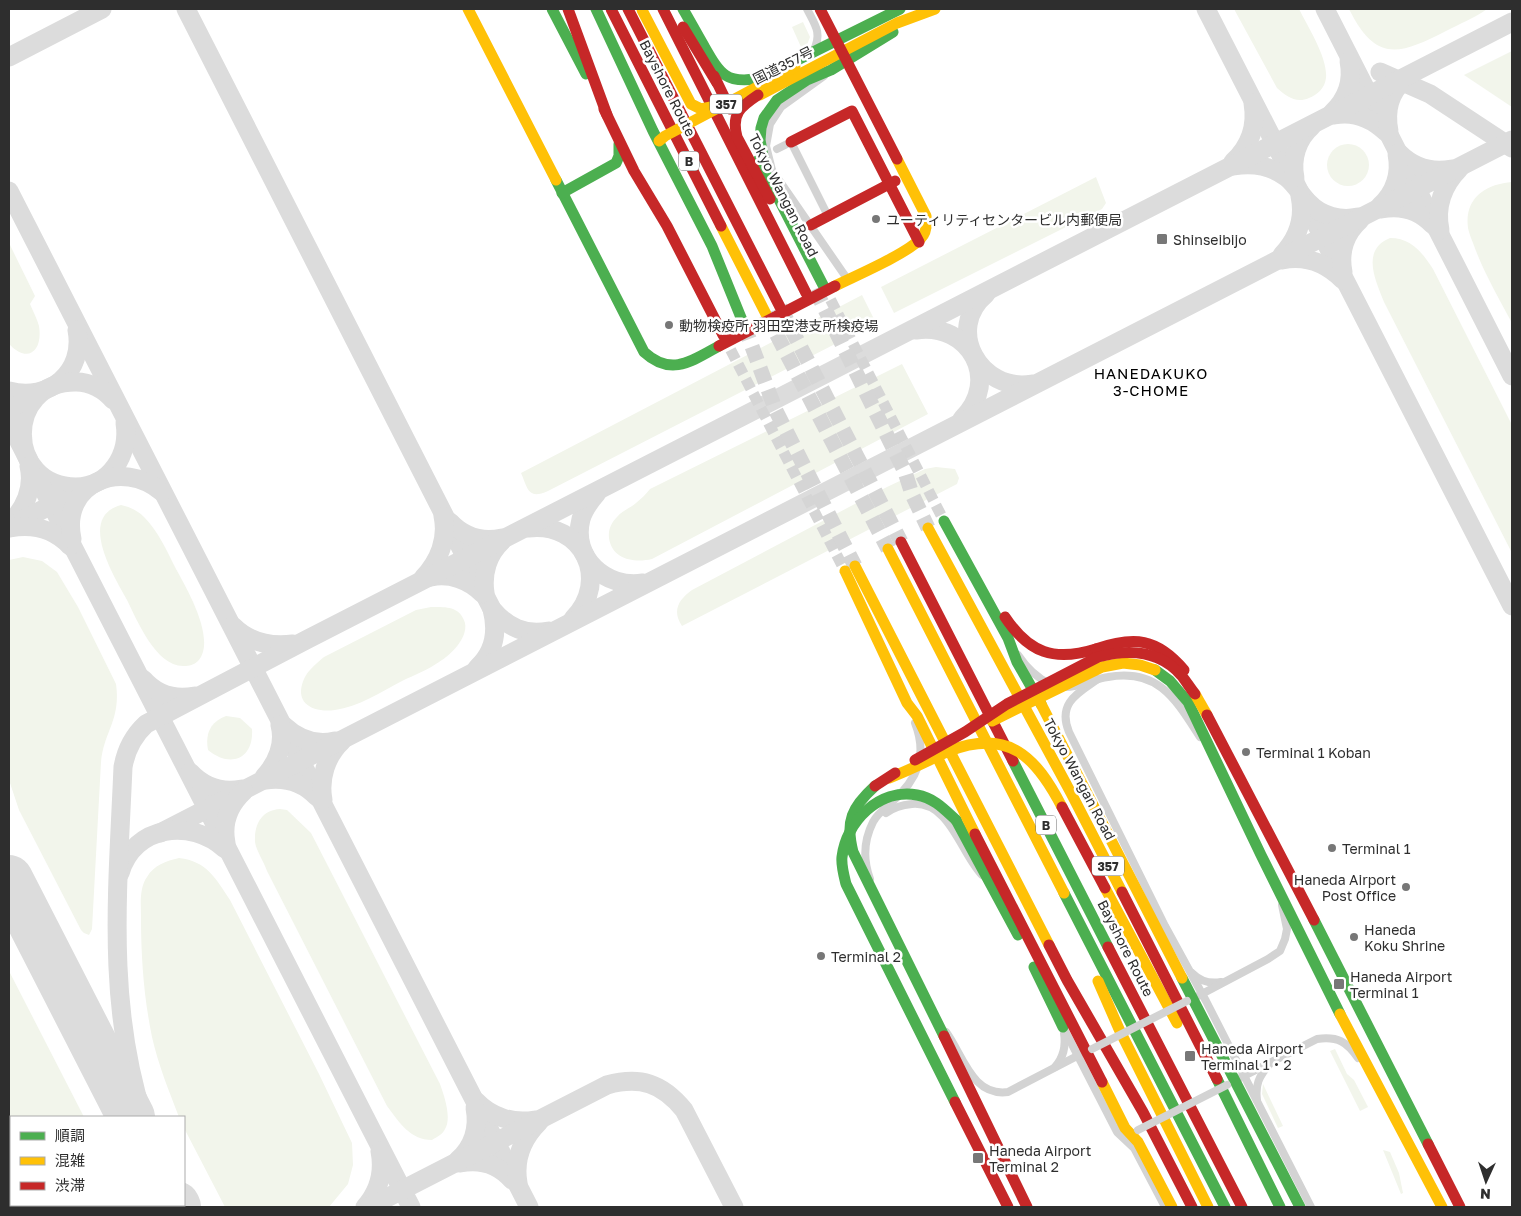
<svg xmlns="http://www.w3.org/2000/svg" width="1521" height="1216" font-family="'Golos Text','Noto Sans JP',sans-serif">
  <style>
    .green { fill: #f2f5eb }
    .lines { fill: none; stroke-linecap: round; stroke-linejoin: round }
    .taxiway { stroke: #dcdcdc; stroke-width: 19 }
    .runway { stroke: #dcdcdc; stroke-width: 48 }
    .secondary-tunnel { stroke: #d5d5d5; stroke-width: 11; stroke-dasharray: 11 5.5; stroke-linecap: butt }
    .highway-tunnel { stroke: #d5d5d5; stroke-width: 15; stroke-dasharray: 15 8; stroke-linecap: butt }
    .street { stroke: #d3d3d3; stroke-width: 8 }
    .fast { stroke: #4caf50; stroke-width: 11 }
    .slow { stroke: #ffc107; stroke-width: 11 }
    .jam { stroke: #c62828; stroke-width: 11 }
    .street-bridge { stroke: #d3d3d3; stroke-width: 8 }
    .fast-bridge { stroke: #4caf50; stroke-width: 11 }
    .slow-bridge { stroke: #ffc107; stroke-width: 11 }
    .jam-bridge { stroke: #c62828; stroke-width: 11 }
    .poi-dot { fill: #777; stroke: #fff; stroke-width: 2 }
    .labels { text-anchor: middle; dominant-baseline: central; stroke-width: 5; stroke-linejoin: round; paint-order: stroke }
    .shield { fill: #fff; stroke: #6d6d6d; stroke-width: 1 }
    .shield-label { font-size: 12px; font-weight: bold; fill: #2e2e2e }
    .street-label { font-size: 14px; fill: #2e2e2e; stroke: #fff }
    .poi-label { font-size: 14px; fill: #2e2e2e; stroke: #fff; text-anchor: start }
    .neighbourhood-label { font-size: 15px; letter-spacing: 1px; fill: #000; stroke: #fff }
  </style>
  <rect width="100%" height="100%" fill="#fff"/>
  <g class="green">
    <path d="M1234 9H1299C1308 27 1328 58 1326 78 1325 88 1317 95 1309 98 1296 104 1286 96 1277 88Z"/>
    <path d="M1349 9H1487C1475 18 1459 24 1446 31 1399 55 1376 63 1349 9Z"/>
    <polygon points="803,22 810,37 807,45 801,47 792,27"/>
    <polygon points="1512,51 1512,107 1464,75"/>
    <circle cx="1348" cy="165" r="21"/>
    <polygon points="1096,177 1106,203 1102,209 894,313 881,287"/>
    <path d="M1512 182V323C1498 297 1483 271 1473 243 1471 238 1469 233 1468 228 1464 198 1486 184 1512 182Z"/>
    <path d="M1390 238C1411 238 1422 252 1433 269L1512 425V553L1384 302C1375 279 1361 250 1390 238Z"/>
    <path d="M9 243 35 296 30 304C33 311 37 319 39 326 43 351 28 364 9 344Z"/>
    <path d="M862 295 876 323 548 491C528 500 528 489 521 473Z"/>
    <path d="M902 364 928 414 652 559C635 563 612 560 609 538 608 530 611 523 617 517 622 511 630 508 636 503 641 499 646 494 650 489Z"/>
    <path d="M936 467 955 469 959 478 957 484 682 626C672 611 678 600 692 590L887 487 925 469Z"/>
    <path d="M121 505C130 507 137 510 144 517 158 531 167 551 176 569 187 589 217 640 198 661 194 665 189 666 184 666 156 667 137 620 127 600 114 576 77 517 121 505Z"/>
    <path d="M23 557 42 561 57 572 78 607 116 684C121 720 104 731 101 762L92 929 89 935 84 933 81 930 19 810 9 780V560Z"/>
    <path d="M431 607C446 607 460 606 465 623 468 638 451 655 439 662 428 670 414 675 402 681 381 692 358 707 335 710 314 713 293 704 304 679 308 670 317 663 324 657L416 610Z"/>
    <path d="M226 716 240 718 252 729C254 758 231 769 208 750 205 734 210 722 226 716Z"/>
    <path d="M280 809 287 810 311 833 440 1084C444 1095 452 1118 445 1129 443 1134 437 1137 432 1140 410 1140 399 1122 387 1106L267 871C264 862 256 850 255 842 254 824 262 810 280 809Z"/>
    <path d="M179 858C207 861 216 879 230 900L319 1074 352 1143 353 1165 348 1184 329 1207H225L184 1128V1117H179C169 1091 158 1064 152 1037 144 998 141 958 141 918 141 905 139 888 147 877 154 865 166 861 179 858Z"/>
    <polygon points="9,971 84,1117 11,1117 11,1168 9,1169"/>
    <polygon points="1335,1049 1347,1074 1354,1080 1368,1107 1360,1111 1330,1051"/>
    <polygon points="1263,1084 1283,1126 1278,1128 1262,1094"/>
    <polygon points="1383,1150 1390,1152 1399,1173 1403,1193 1401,1194"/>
    <polygon points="11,1173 11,1205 129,1205 130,1207 9,1207 9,1174"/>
  </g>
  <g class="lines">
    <g class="taxiway">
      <path d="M186 9 492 609C507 627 525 636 549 631"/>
      <polyline points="1206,9 1512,606"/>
      <polyline points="1325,9 1512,376"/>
      <polyline points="9,57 102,9"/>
      <polyline points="1380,72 1430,94 1512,148"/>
      <path d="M1332 113C1347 99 1353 81 1349 61"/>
      <path d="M1334 115C1354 111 1371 118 1386 132"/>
      <path d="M1389 131C1385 111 1390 92 1405 79"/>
      <path d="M1399 153C1413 167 1432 173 1452 169"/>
      <path d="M1233 162C1250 146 1257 126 1253 103"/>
      <path d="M1234 166C1252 163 1271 166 1286 177 1295 184 1301 195 1309 203 1321 216 1341 221 1358 217"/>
      <path d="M1295 178C1291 159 1297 139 1312 126"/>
      <polyline points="9,191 529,1207"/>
      <path d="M1380 206C1395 193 1401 173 1397 154"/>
      <path d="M1381 209C1401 205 1419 210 1433 225"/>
      <path d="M1440 230C1435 207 1443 185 1459 169"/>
      <path d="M1282 255C1297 239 1305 219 1300 196"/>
      <path d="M1282 260C1306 255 1326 263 1343 280"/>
      <path d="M1343 272C1339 252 1345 233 1360 220"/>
      <path d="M986 294C944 329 980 393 1032 384"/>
      <path d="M916 330C969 322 1002 380 962 419"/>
      <path d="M9 391C49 402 85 372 77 330"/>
      <path d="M113 400C104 389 90 382 76 382 4 381 5 487 76 487 110 487 130 454 125 423"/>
      <polyline points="9,409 37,395"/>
      <polyline points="9,422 411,1207"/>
      <path d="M597 493C590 501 584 509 581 519 571 558 606 589 643 583"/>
      <path d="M450 522C464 537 483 542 502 538"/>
      <path d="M9 524C25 509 34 488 29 466"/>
      <polyline points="9,527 61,500"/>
      <path d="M10 528C32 524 54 529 70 546"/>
      <path d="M528 528C583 521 611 580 573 619"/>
      <path d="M72 539C60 483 122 458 162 492"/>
      <path d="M431 577C450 573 469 580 483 594"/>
      <path d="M423 578C439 561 448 539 443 516"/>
      <path d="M485 593C482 573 488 554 502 541"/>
      <path d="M233 626C249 642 270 647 293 644"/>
      <path d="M477 668C495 652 498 632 492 609"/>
      <path d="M143 679C157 695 175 700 195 696"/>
      <path d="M283 725C298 739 315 746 335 741"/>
      <path d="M190 772C204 787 222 793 242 789"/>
      <path d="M264 777C277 763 285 744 280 725"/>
      <path d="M265 780C285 777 303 782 317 797"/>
      <path d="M323 800C319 779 326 756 342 741"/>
      <polyline points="160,833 1512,140"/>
      <path d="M226 843C222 823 229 805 244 791"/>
      <path d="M120 873C134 825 191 818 225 849"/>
      <path d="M476 1101C491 1117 513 1124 535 1120"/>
      <path d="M143 1117C106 1001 118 887 123 767 126 750 133 736 146 724L306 640 1512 22"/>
      <path d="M458 1160C473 1147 479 1128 475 1108"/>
      <path d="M460 1163C480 1159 498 1164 512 1180"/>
      <path d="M518 1183C514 1160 522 1139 539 1122"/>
      <path d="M365 1207C379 1191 384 1172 380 1151"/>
      <path d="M369 1207 607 1085C640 1076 662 1083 684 1110L734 1207"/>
    </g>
    <g class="runway">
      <polyline points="9,879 131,1117"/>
      <polyline points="176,1205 177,1207"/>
    </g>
    <g class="secondary-tunnel">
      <polyline points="823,285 944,521"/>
      <polyline points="723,335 845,571"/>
    </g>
    <g class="highway-tunnel">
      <polyline points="815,289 905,472 912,494 928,528"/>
      <polyline points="780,307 901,542"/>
      <polyline points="766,314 888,549"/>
      <polyline points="744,325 776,411 855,566"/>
    </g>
    <g class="street">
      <path d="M807 9C815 25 822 32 814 50"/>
      <polyline points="824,76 781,107 770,124 766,146 772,170 848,280"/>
      <polyline points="777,149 791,142 828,216"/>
      <path d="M1018 655C1026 667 1037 678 1050 684"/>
      <path d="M1098 679C1078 693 1057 703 1069 732L1165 926 1206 1001 1311 1207"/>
      <path d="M1063 687C1080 688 1092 679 1108 677 1159 668 1176 700 1200 737"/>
      <path d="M886 813C894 807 902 805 912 804 950 801 960 852 982 875"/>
      <path d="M870 879C863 860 864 840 873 822 877 814 885 808 892 802 917 780 928 756 915 723"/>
      <path d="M1192 973C1200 981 1210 984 1221 982"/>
      <polyline points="1198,996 1268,959 1280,951 1285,939 1287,929 1282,905"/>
      <polyline points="1063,1027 1117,1132 1134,1148 1165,1207"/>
      <path d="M946 1032C963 1055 972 1097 1008 1092L1081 1054"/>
      <path d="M1055 1067C1064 1057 1066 1046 1064 1033"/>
      <path d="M1240 1078 1317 1039C1338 1036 1347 1042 1358 1058"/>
      <path d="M1257 1100C1255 1085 1259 1076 1269 1065"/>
    </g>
    <g class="fast">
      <polyline points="552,9 586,74"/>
      <polyline points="596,9 653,131 712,246 744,325"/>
      <path d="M683 9C690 21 697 34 704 46 720 74 726 85 761 78L900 9"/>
      <polyline points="757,161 768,178 823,285"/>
      <polyline points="765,167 760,140 761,128 764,118 777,100 807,80 831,70 893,32"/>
      <path d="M556 180 644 352C671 377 692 361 719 346"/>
      <polyline points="562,193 616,163 619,156 619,144"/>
      <polyline points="944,521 1008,638 1017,662 1041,704"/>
      <polyline points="1155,670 1170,681 1188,702 1261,855 1340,1014"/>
      <polyline points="1013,761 1108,947"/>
      <path d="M875 786C852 807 845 821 853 852L944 1036"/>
      <polyline points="956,820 1018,935"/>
      <polyline points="1064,893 1225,1207"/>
      <polyline points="1034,967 1063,1027"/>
      <polyline points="1182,978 1300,1207"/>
      <polyline points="1217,1079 1280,1207"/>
    </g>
    <g class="slow">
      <polyline points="468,9 556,180"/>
      <polyline points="760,95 897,23 935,9"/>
      <polyline points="721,226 766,314"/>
      <path d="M835 286C855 276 909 253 921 238 927 232 927 224 926 216L897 159"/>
      <polyline points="928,528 1071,793 1122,892"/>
      <polyline points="888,549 1064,893"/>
      <polyline points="855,566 1049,945"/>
      <polyline points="845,571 907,703 917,716 975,834"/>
      <polyline points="1195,694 1207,715"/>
      <polyline points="1041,704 1182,978"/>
      <polyline points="1105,888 1177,1023"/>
      <polyline points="1098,981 1119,1029 1208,1207"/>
      <polyline points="1340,1014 1442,1207"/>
      <polyline points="1102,1082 1125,1128 1138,1142 1172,1207"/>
    </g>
    <g class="jam">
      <polyline points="568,9 607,115"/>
      <polyline points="611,9 721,226"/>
      <polyline points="628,9 780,307"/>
      <polyline points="663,9 806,293"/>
      <polyline points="683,27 717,83"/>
      <polyline points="714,76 730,109"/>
      <polyline points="604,109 634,171 667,226 723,335"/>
      <polyline points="791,142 852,111 919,242"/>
      <polyline points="811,225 895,181"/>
      <polyline points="901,542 1013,761"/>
      <path d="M1005 617C1029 653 1054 662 1096 649"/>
      <polyline points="975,834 1102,1082"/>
      <polyline points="1122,892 1217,1079"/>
      <polyline points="1049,945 1067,980 1143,1112 1192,1207"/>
      <polyline points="1108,947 1242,1207"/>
      <polyline points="944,1036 1027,1207"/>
    </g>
    <g class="street-bridge">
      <polyline points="1092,1049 1187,1001"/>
      <polyline points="1138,1130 1227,1085"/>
    </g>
    <g class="fast-bridge">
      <polyline points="1314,920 1428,1144"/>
      <path d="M955 1102 846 884C844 876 841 865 842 857 846 822 879 788 917 795 934 798 944 809 956 820"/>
    </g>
    <g class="slow-bridge">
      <polyline points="642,10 691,104 701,109 716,106"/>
      <polyline points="659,141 665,136 795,67"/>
      <polyline points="992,721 1102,667 1123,663 1140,665 1155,670"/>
      <path d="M889 778C910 770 929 760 949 751 1009 728 1036 757 1062 807"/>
    </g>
    <g class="jam-bridge">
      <polyline points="820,9 897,159"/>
      <path d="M758 95C740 107 731 114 737 137L770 199"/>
      <polyline points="719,346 835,286"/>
      <path d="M1096 649C1134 636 1157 638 1184 670"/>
      <polyline points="1207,715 1314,920"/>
      <path d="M915 760 965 732 1007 704 1098 657C1128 649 1159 650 1181 675 1186 681 1190 688 1195 694"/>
      <polyline points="875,786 895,773"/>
      <polyline points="1062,807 1105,888"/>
      <polyline points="955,1102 1008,1207"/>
      <polyline points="1428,1144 1460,1207"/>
    </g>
  </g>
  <g class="poi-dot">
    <circle cx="876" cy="219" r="5"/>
    <rect x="1156" y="233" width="12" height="12" rx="2.5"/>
    <circle cx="669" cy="325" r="5"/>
    <circle cx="1246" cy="752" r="5"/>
    <circle cx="1332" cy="848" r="5"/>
    <circle cx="1406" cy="887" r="5"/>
    <circle cx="1354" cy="937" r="5"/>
    <circle cx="821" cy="956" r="5"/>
    <rect x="1333" y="978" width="12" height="12" rx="2.5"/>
    <rect x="1184" y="1050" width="12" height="12" rx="2.5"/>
    <rect x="972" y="1152" width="12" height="12" rx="2.5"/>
  </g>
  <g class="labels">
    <g class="shield">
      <rect x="710" y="94.5" width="32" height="19" rx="4"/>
      <rect x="679" y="151.5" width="20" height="19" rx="4"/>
      <rect x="1036" y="815.5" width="20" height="19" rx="4"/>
      <rect x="1092" y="856.5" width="32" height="19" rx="4"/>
    </g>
    <g class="shield-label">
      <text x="726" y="104">357</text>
      <text x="689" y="161">B</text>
      <text x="1046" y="825">B</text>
      <text x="1108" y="866">357</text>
    </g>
    <g class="street-label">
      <text transform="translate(783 65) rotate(-27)">国道357号</text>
      <text transform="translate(668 88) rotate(63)">Bayshore Route</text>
      <text transform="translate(784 195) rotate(63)">Tokyo Wangan Road</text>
      <text transform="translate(1080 779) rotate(62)">Tokyo Wangan Road</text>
      <text transform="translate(1126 948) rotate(63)">Bayshore Route</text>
    </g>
    <g class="poi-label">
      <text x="886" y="219">ユーティリティセンタービル内郵便局</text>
      <text x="1173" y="239">Shinseibijo</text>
      <text x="679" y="325">動物検疫所 羽田空港支所検疫場</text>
      <text x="1256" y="752">Terminal 1 Koban</text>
      <text x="1342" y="848">Terminal 1</text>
      <text x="1396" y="879" text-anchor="end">Haneda Airport<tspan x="1396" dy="16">Post Office</tspan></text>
      <text x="1364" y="929">Haneda<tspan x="1364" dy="16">Koku Shrine</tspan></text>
      <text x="831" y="956">Terminal 2</text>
      <text x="1350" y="976">Haneda Airport<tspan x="1350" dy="16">Terminal 1</tspan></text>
      <text x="1201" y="1048">Haneda Airport<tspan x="1201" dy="16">Terminal 1・2</tspan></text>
      <text x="989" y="1150">Haneda Airport<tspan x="989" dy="16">Terminal 2</tspan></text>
    </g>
    <g class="neighbourhood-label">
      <text x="1151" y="373">HANEDAKUKO<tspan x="1151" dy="17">3-CHOME</tspan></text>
    </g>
  </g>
  <rect width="1521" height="1216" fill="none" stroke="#2e2e2e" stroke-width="20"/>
  <rect x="10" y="1116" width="175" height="90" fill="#ffffff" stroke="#ababab"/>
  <rect x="20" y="1132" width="25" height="8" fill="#4caf50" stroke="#ababab"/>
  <text x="55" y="1141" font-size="15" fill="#2e2e2e">順調</text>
  <rect x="20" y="1157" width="25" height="8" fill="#ffc107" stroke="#ababab"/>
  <text x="55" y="1166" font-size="15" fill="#2e2e2e">混雑</text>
  <rect x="20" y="1182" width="25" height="8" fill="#c62828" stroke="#ababab"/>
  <text x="55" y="1191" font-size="15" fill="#2e2e2e">渋滞</text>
  <g transform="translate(1486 1181) rotate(183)" stroke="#ffffff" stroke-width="4" paint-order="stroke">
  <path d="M0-4L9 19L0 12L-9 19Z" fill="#2e2e2e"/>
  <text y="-8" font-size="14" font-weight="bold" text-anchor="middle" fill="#2e2e2e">N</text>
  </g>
</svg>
